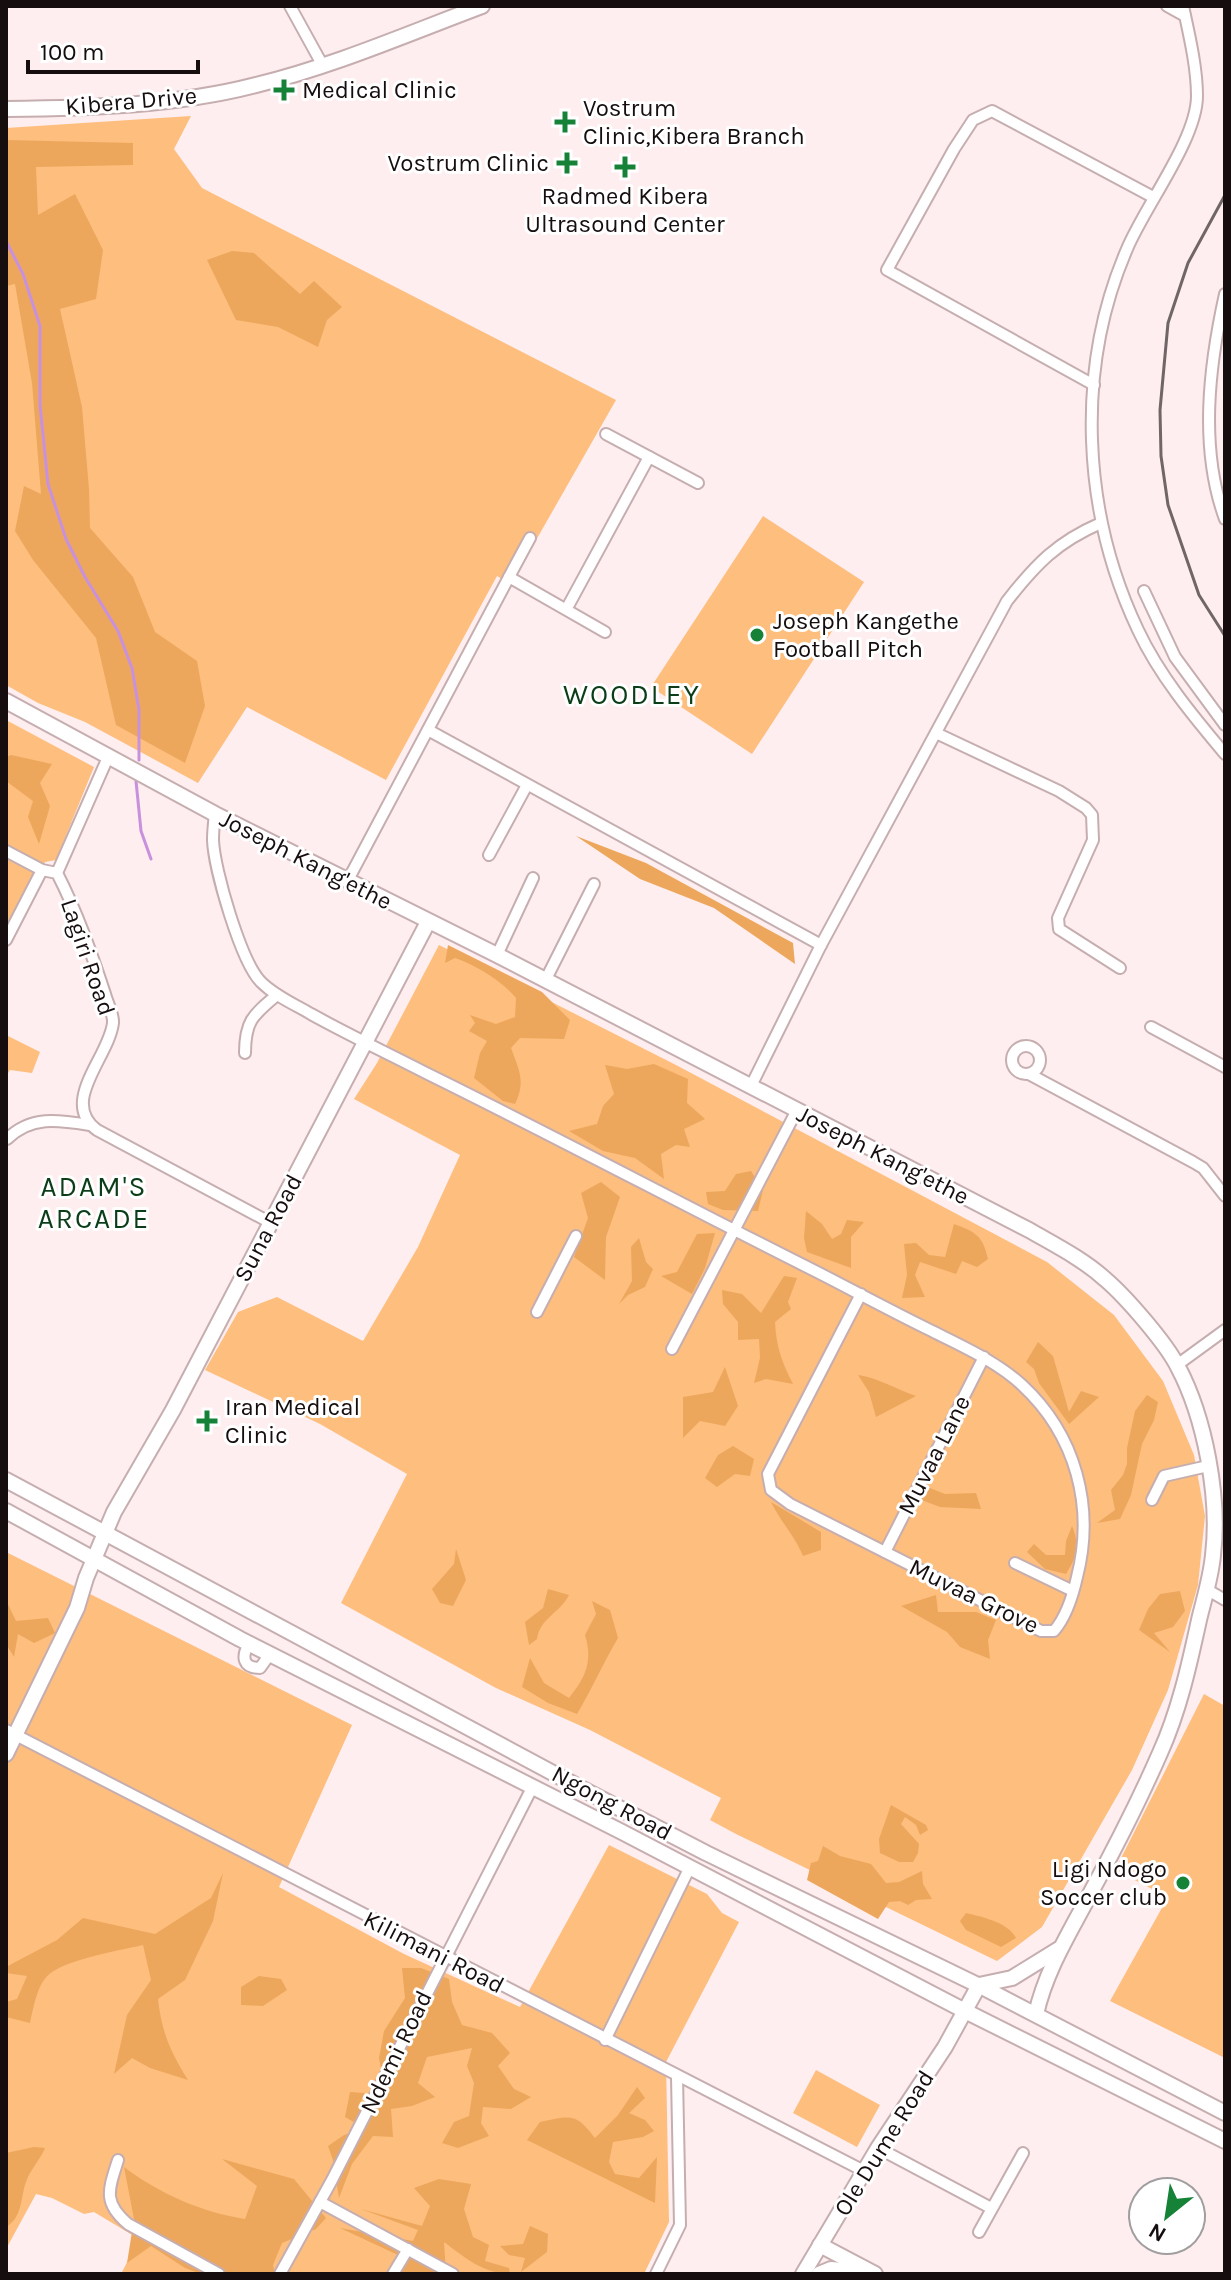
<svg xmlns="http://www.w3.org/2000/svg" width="1231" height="2280" font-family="Karla,sans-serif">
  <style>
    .green { fill: #fdbe7e }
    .forest { fill: #eda75c }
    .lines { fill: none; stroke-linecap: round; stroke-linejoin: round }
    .stream { stroke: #c891de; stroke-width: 3 }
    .street-casing { stroke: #c6aeb0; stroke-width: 14 }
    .secondary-casing { stroke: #c6aeb0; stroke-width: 18 }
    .street { stroke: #fff; stroke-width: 10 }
    .secondary { stroke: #fff; stroke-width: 14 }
    .rail { stroke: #716667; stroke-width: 3 }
    .poi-dot { fill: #168238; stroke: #fff; stroke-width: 3 }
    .labels { text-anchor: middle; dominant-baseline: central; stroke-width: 6; stroke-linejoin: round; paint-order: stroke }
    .poi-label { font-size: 24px; fill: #150d0e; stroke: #fff; text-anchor: start }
    .street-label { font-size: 24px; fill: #150d0e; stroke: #fff }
    .quarter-label { font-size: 28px; letter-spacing: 2px; fill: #0c3d19; stroke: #fff }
  </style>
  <rect width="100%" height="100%" fill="#feeeef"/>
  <g class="green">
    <polygon points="191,116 174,149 202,188 616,400 511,584 497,576 386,780 247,707 198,783 85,722 38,703 6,685 6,128"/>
    <polygon points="763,516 864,582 752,754 651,687"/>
    <polygon points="6,720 94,767 56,860 45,862 6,946"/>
    <polygon points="439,945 676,1065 1047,1262 1114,1315 1163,1381 1194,1455 1205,1516 1198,1585 1168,1690 1132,1770 1042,1927 997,1961 736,1834 710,1820 721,1798 590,1730 496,1688 341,1603 407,1474 320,1424 205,1370 238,1312 277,1297 363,1341 418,1247 460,1155 354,1099 377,1063"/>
    <polygon points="6,1035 40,1052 32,1073 10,1070 6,1076"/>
    <polygon points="6,1552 352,1725 279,1887 404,1954 520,2007 609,1845 707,1894 722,1913 739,1922 666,2062 669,2222 644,2274 121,2274 139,2239 94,2212 84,2214 52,2198 36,2194 6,2249"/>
    <polygon points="1204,1694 1225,1706 1225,2058 1110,2001 1168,1897 1115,1870"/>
    <polygon points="816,2070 880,2105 857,2147 793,2113"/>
  </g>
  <g class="forest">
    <polygon points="6,140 133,143 133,165 36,167 38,215 75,194 103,250 96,299 60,309 82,407 89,489 90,528 133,577 155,632 197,661 205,706 185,763 116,725 96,638 33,560 15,531 24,486 41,494 32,383 15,284 6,286"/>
    <polygon points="232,251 254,253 300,294 314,281 342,307 327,320 318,347 278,327 236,320 207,260"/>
    <polygon points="11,755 52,764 40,783 50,806 39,844 28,817 33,801 6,781 6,757"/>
    <polygon points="576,836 646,863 793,943 795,964 714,908 640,879"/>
    <path d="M448 945 542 992 570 1020 564 1039 520 1038 511 1048C519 1070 526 1081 515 1104L503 1101 474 1078 480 1053 487 1041 469 1031 475 1023 470 1015 496 1024 515 1017 516 998C501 980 477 966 455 958L445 963Z"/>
    <polygon points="654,1064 688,1079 687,1103 705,1119 684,1129 690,1147 676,1145 661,1154 664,1179 635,1158 603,1151 569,1131 597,1124 603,1106 614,1094 605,1065 627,1069"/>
    <polygon points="751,1171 763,1190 758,1211 723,1210 708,1204 706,1192 725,1191 736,1174"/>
    <polygon points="601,1182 620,1197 606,1237 605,1280 574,1257 588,1218 581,1193"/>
    <polygon points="806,1211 822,1224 832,1239 841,1234 847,1220 864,1222 851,1237 851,1268 807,1252 804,1238"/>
    <path d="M954 1224C976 1232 983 1236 988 1259L977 1267 962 1261 956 1274 920 1262 915 1275 925 1297 902 1298 907 1275 904 1244 916 1243 929 1255 945 1257Z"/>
    <polygon points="715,1233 705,1268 692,1294 661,1276 677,1272 697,1234"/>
    <polygon points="639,1238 646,1262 653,1269 645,1287 628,1295 619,1304 632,1281 631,1247"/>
    <path d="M784 1276 797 1278 788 1302 791 1309 775 1322C776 1346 782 1363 793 1384L766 1379 754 1383 760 1358 759 1339 738 1340V1322L723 1304 722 1290 742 1294 761 1313Z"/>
    <polygon points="1038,1342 1053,1356 1069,1412 1081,1391 1099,1397 1069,1424 1039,1383 1034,1369 1026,1362"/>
    <polygon points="725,1367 738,1406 725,1426 700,1421 683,1438 683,1397 713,1392"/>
    <path d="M858 1375C876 1377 898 1390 916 1396L876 1417 869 1392Z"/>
    <polygon points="1147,1395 1158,1402 1154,1420 1142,1444 1131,1495 1120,1519 1097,1523 1115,1510 1111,1490 1123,1475 1127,1464 1127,1448 1135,1411"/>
    <polygon points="733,1446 754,1459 750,1476 735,1474 717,1487 705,1478 718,1455"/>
    <polygon points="930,1488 945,1494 976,1493 981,1509 940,1507 919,1499"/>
    <path d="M771 1502 821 1532V1550L803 1556C795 1536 780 1521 771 1502Z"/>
    <path d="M1072 1526C1080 1545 1077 1557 1066 1574L1045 1569 1027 1552 1034 1544 1046 1555H1065L1066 1541Z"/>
    <polygon points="456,1549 466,1580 453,1606 440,1603 432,1589 454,1564"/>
    <path d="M548 1589 569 1595C560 1613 540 1618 537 1639L529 1645 525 1622 543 1608Z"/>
    <polygon points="1180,1591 1185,1611 1173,1627 1154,1633 1170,1652 1139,1630 1148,1609 1160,1594"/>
    <polygon points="936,1595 938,1612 976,1612 996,1620 988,1640 990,1659 960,1647 947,1632 901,1606"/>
    <polygon points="6,1600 16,1621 48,1618 55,1633 34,1643 18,1634 14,1657 6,1644"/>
    <path d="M592 1601 610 1610 618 1638C603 1663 592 1689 577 1714L548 1703 522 1687 530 1658 544 1683 569 1698C586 1677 593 1661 585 1635L596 1614Z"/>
    <polygon points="891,1805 926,1825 928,1830 920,1835 916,1825 905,1817 901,1824 919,1844 918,1853 913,1862 899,1862 880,1853 879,1839"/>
    <polygon points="823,1846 840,1856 871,1864 886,1883 899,1882 922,1871 923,1884 932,1899 916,1900 908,1905 900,1901 889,1902 878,1919 807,1880 811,1863 818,1861"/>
    <path d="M223 1873 213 1921 185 1980 158 1999C162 2033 170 2051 188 2080L150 2068 132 2058 114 2074 127 2015 151 1980 143 1945C117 1951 74 1958 52 1972 37 1982 34 2006 30 2023L6 2017V2002L17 1999 27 1976 6 1973V1967L57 1940 83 1918 155 1934 211 1898Z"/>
    <path d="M966 1913C982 1917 1008 1922 1016 1938L1001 1947 966 1930 960 1921Z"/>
    <polygon points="402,1968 421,1968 449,1979 452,2002 462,2025 492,2033 510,2053 498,2066 514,2089 531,2097 511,2109 483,2107 481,2123 489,2136 458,2148 442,2143 454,2122 469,2116 474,2083 467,2066 472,2048 427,2057 418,2083 435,2097 412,2106 391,2109 393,2137 373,2136 352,2164 339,2198 333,2160 328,2146 344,2135 364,2128 345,2117 350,2092 365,2093 360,2103 378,2111 385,2089 379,2058 384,2031 405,1998"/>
    <polygon points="259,1976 281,1979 287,1990 263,2006 241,2005 241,1987"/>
    <path d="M637 2087 645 2098 629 2113 645 2120 654 2131 643 2137 613 2142 609 2162 615 2174 639 2178 657 2157 655 2203 527 2140 540 2122C571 2116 575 2112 595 2138L618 2115Z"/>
    <path d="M34 2147 45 2148C40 2160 30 2170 26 2182 20 2198 23 2217 6 2227V2153Z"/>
    <path d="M222 2159 294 2179 326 2218 316 2229 282 2243 273 2265 275 2274H201L185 2268 151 2246 127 2263 134 2219 124 2167C160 2194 201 2212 245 2219L257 2186Z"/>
    <path d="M439 2179 471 2184 464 2209 473 2237 489 2245 485 2261 509 2268 510 2274C484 2274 464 2257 444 2242L446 2274H397L398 2255 340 2228 413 2241 418 2230 361 2209 422 2226 430 2206 414 2188Z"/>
    <polygon points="530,2226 548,2234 547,2252 521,2272 525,2258 509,2255 500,2246 523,2244"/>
  </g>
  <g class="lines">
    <g class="stream">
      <polyline points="6,241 23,274 40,326 40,405 48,484 66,539 85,577 118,631 132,668 139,710 139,760"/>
      <polyline points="136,781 141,831 151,859"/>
    </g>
    <g class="street-casing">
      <g id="street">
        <polyline points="290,6 323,66"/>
        <polyline points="1167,6 1185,16"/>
        <path d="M1183 6C1189 34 1197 67 1197 96 1197 139 1145 206 1127 249 1075 369 1082 512 1138 630 1159 675 1193 716 1225 754"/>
        <path d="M1225 294C1209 366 1199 448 1225 519"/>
        <polyline points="1094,385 887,270 954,149 973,120 992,111 1153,197"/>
        <polyline points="606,434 698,483"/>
        <polyline points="509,577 530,538"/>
        <polyline points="1144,591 1175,657 1225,725"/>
        <polyline points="567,608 649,457"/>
        <polyline points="428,730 821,945"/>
        <polyline points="936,733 1059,791 1086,808 1092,815 1093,840 1058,918 1059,929 1120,968"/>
        <path d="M215 814C214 822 213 832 213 840 214 869 241 962 261 982 275 996 294 1004 311 1014 349 1035 389 1054 428 1074 560 1139 689 1208 821 1274 858 1293 895 1313 932 1331 963 1347 996 1361 1022 1385 1076 1435 1095 1507 1077 1577 1073 1595 1066 1617 1054 1631H1041L790 1504 771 1490 768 1474 861 1294"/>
        <path d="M6 851 42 870 57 873C77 912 91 952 105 994 107 1002 114 1015 113 1023 109 1057 59 1102 97 1130L271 1223"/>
        <polyline points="489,855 527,785"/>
        <polyline points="57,873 109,755"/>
        <polyline points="348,880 509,577 605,632"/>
        <polyline points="6,940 42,870"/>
        <polyline points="497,955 533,878"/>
        <polyline points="545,981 594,884"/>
        <polyline points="1151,1027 1225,1067"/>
        <circle cx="1026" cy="1060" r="14"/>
        <path d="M245 1053C245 1021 253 1015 277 995"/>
        <polyline points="1029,1074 1193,1162 1203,1168 1225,1196"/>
        <path d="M751 1086 821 945 1007 601C1036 564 1057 542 1101 523"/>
        <path d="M7 1139C31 1115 59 1120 90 1125"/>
        <polyline points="537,1312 576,1236"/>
        <polyline points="672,1349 797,1110"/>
        <polyline points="1177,1365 1225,1330"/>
        <polyline points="1152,1500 1164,1476 1208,1466"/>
        <polyline points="885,1552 984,1357"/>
        <polyline points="1015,1563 1073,1591"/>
        <polyline points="1206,1589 1225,1600"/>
        <path d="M249 1644C241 1657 243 1668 260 1668L270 1654"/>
        <polyline points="6,1730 864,2171"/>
        <polyline points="605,2040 690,1867"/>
        <polyline points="878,2148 991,2208"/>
        <path d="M118 2160C109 2189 102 2202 128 2224L219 2274"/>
        <polyline points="320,2202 453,2274"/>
        <polyline points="979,2232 1023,2153"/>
        <polyline points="280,2274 332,2180 533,1786"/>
        <polyline points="393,2274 408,2249"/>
        <polyline points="656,2274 680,2225 677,2077"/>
      </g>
    </g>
    <g class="secondary-casing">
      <g id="secondary">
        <path d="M6 109C89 108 175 106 256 85 334 66 407 34 482 6"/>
        <path d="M6 701 215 814 497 955 1029 1230C1055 1245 1083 1259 1105 1279 1126 1297 1166 1343 1178 1367 1205 1418 1220 1498 1213 1555 1211 1577 1204 1599 1199 1620 1189 1666 1179 1711 1160 1753 1139 1801 1115 1848 1090 1894 1069 1934 1046 1970 1036 2014"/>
        <polyline points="6,1480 592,1794 706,1853 986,1989 1225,2113"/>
        <polyline points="6,1511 240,1639 622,1832 965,2011 1225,2141"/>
        <polyline points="6,1754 77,1608 86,1578 114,1512 173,1410 428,922"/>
        <polyline points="820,2245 875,2274"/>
        <polyline points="803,2274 878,2148 945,2047 979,1985 1012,1978 1059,1949"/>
        <polyline points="819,2274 831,2269 862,2272"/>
      </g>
    </g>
    <use href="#street" class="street"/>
    <use href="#secondary" class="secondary"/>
    <polyline class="rail" points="1225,195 1188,263 1168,323 1160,410 1161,456 1168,505 1199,595 1225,636"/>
  </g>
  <g class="poi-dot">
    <path d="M280 78h8v8h8v8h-8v8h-8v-8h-8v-8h8z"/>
    <path d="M561 110h8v8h8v8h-8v8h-8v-8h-8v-8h8z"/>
    <path d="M563 151h8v8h8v8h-8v8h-8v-8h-8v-8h8z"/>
    <path d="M621 155h8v8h8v8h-8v8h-8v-8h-8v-8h8z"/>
    <circle cx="757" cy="635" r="8"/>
    <path d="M203 1409h8v8h8v8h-8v8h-8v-8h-8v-8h8z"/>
    <circle cx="1183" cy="1883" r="8"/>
  </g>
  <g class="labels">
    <g class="poi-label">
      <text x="302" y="90">Medical Clinic</text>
      <text x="583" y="108">Vostrum<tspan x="583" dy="28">Clinic,Kibera Branch</tspan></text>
      <text x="549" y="163" text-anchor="end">Vostrum Clinic</text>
      <text x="625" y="196" text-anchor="middle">Radmed Kibera<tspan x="625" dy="28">Ultrasound Center</tspan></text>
      <text x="773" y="621">Joseph Kangethe<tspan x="773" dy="28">Football Pitch</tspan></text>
      <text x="225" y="1407">Iran Medical<tspan x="225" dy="28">Clinic</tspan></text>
      <text x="1167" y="1869" text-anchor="end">Ligi Ndogo<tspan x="1167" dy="28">Soccer club</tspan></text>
    </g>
    <g class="street-label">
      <text transform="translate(131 101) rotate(-5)">Kibera Drive</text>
      <text transform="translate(306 860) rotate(27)">Joseph Kang'ethe</text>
      <text transform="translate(88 957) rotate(71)">Lagiri Road</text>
      <text transform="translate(883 1155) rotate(27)">Joseph Kang'ethe</text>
      <text transform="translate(268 1228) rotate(-62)">Suna Road</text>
      <text transform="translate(934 1455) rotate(-63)">Muvaa Lane</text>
      <text transform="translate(974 1596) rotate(26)">Muvaa Grove</text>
      <text transform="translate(612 1803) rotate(28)">Ngong Road</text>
      <text transform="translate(434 1952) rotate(27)">Kilimani Road</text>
      <text transform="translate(396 2052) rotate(-64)">Ndemi Road</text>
      <text transform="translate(884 2143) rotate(-58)">Ole Dume Road</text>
    </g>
    <g class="quarter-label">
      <text x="632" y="694">WOODLEY</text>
      <text x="94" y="1186">ADAM'S<tspan x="94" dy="32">ARCADE</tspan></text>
    </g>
  </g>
  <rect width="1231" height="2280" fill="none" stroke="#150d0e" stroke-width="16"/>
  <g transform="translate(1167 2216) rotate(210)"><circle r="38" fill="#ffffff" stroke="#a19e9f" stroke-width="2"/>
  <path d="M0-6L14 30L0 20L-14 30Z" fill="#168238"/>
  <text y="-12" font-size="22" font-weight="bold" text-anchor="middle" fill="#150d0e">N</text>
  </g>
  <path d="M28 60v12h170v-12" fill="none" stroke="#150d0e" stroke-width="4"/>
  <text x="40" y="60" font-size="24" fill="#150d0e" stroke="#ffffff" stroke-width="6" paint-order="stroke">100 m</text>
</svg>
